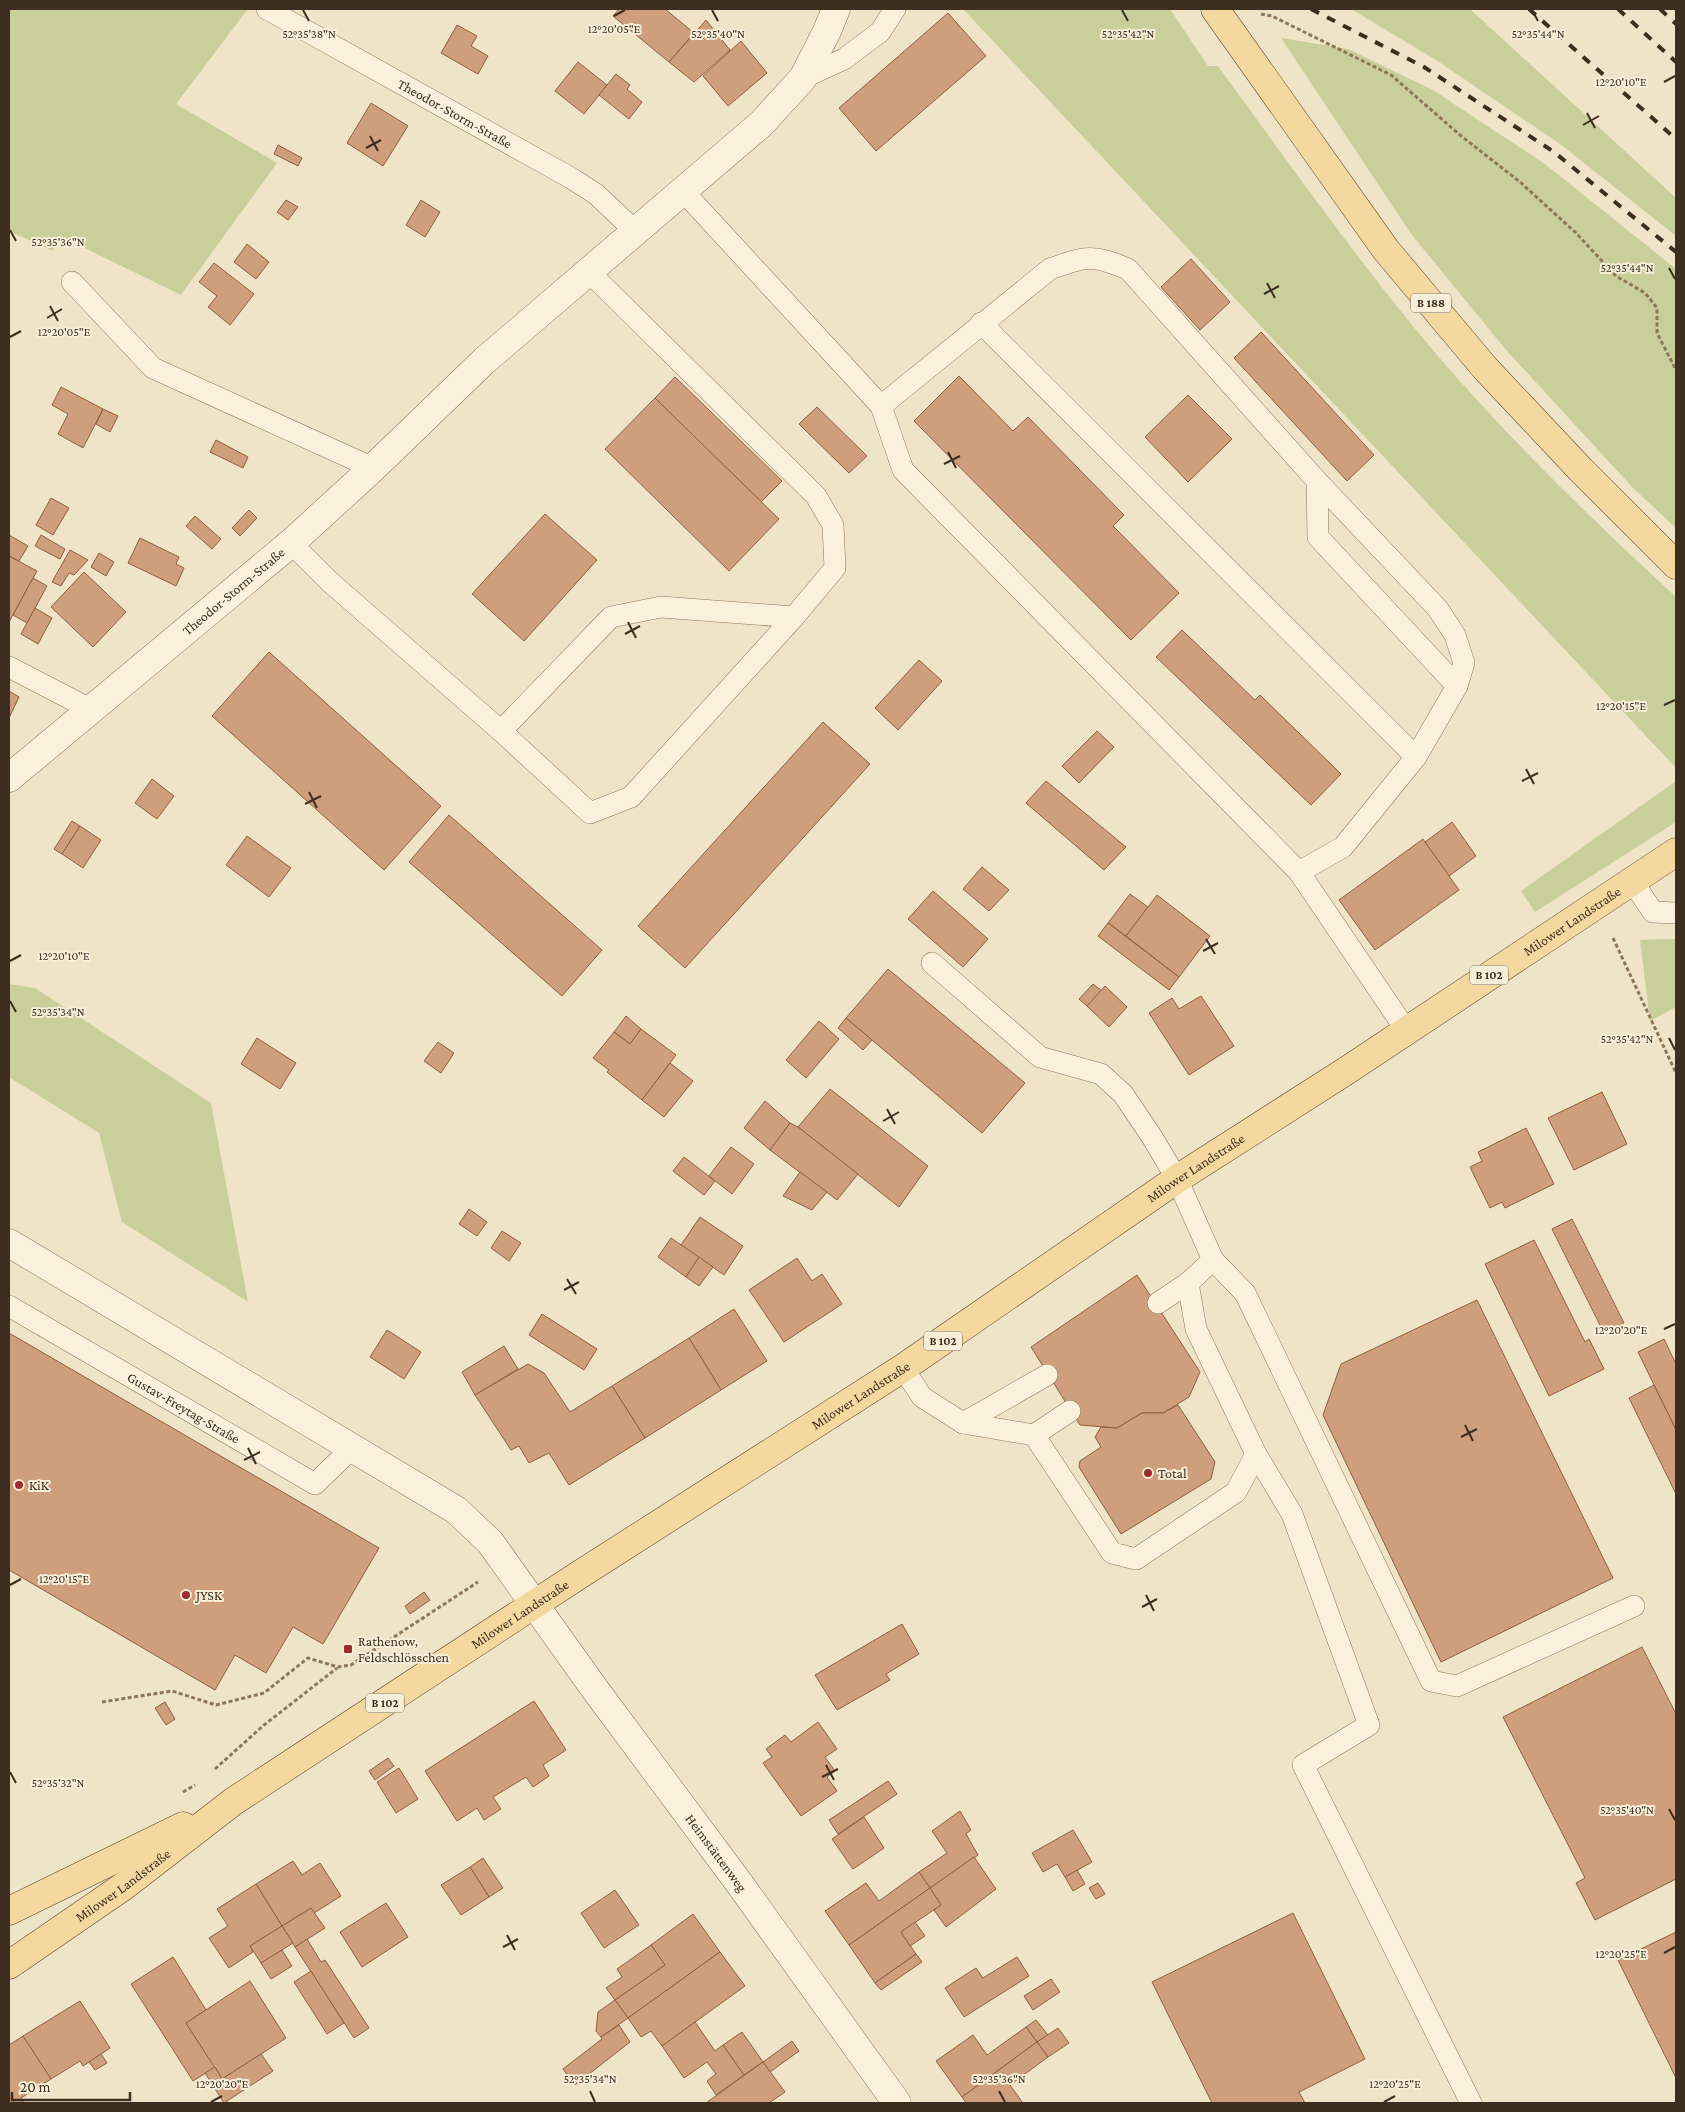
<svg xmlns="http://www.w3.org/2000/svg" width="1685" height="2112" font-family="'Crimson Pro',serif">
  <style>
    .green { fill: #c9cf9b }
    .building { fill: #cf9f7d; stroke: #8d5f41 }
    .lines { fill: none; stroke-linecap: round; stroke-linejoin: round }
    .lane-casing { stroke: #8d765c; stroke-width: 22 }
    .street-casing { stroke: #8d765c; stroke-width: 29 }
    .primary-casing { stroke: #5b4430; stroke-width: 29 }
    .path { stroke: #8d765c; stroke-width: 3; stroke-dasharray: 4 2.5; stroke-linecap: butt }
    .lane { stroke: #faf1dc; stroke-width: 21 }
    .street { stroke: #faf1dc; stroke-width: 28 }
    .primary { stroke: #f3d9a0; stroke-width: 28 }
    .rail { stroke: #3d2e20; stroke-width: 4; stroke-dasharray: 9 9; stroke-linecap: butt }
    .ticks { fill: none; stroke: #3d2e20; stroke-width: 2 }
    .poi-dot { fill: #9e2a2b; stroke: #f7eed8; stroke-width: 2 }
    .labels { text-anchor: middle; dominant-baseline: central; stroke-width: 4; stroke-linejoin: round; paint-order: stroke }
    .shield { fill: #f7eed8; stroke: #756857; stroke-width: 1 }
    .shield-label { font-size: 12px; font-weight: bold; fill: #3d2e20 }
    .street-label { font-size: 14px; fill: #3d2e20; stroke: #f7eed8 }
    .poi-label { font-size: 14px; fill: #3d2e20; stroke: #f7eed8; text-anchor: start }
    .ticks-label { font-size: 12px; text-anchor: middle; fill: #3d2e20; stroke: #f7eed8; stroke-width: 4; stroke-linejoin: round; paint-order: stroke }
  </style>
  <rect width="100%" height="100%" fill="#f0e4c8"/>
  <g class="green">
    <polygon points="9,9 248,9 176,104 277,163 181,295 60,236 53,251 9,231"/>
    <path d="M963 9H1170L1208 66H1218C1298 175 1376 288 1467 389 1533 462 1604 531 1676 597V768Z"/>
    <polygon points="1351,9 1470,9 1676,198 1676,236 1560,144 1436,60"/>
    <polygon points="1281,38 1348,49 1433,90 1545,164 1676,269 1676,528 1634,489 1507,351 1412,235"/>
    <polygon points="1676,781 1676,822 1535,912 1521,891"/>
    <polygon points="1664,939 1676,939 1676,1007 1650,1021 1640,940"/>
    <polygon points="9,984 35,988 211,1103 248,1302 122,1222 99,1133 9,1077"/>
  </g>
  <g class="building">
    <polygon points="619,9 665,9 694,33 669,62 613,16"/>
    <polygon points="948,13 986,56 876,151 839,108"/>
    <polygon points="706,20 730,50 694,82 669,62"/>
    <polygon points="457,25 477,36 471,46 488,56 478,74 441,53"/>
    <polygon points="741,41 767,73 728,106 703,76"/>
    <polygon points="578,62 607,85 584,114 555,91"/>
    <polygon points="616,74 630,85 627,89 642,102 629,119 599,95"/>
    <polygon points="371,103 408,126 383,166 347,143"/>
    <polygon points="278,145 302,158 298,166 274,154"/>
    <polygon points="286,200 298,207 288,220 277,212"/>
    <polygon points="421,200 440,212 425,237 406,225"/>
    <polygon points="247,244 269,262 256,279 234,262"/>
    <polygon points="1191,259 1230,302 1200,330 1161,287"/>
    <polygon points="214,263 254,294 230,325 208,307 217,296 199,282"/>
    <polygon points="1261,332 1374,455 1347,481 1234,358"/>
    <polygon points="959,376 1013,431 1028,417 1124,515 1113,526 1179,593 1131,640 914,421"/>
    <polygon points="675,377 782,481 761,502 655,398"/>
    <polygon points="61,387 103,409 83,448 58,434 68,414 52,405"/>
    <polygon points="1188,395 1232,439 1188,482 1145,437"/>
    <polygon points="655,398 779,519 729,571 605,449"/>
    <polygon points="817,407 867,456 849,473 799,424"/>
    <polygon points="103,409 118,416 110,432 96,424"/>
    <polygon points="216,440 248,457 243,468 210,452"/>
    <polygon points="51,498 69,508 53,535 36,525"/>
    <polygon points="249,510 257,518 240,536 232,528"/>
    <polygon points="545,514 597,560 524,641 472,594"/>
    <polygon points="195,516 221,539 212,549 186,526"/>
    <polygon points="9,535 28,546 19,561 9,556"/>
    <polygon points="41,535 65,549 60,559 35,546"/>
    <polygon points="140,538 179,557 176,564 184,568 176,586 128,563"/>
    <polygon points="70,550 88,560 74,575 69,573 61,586 52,582"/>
    <polygon points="99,553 114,562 106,576 91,567"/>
    <polygon points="9,556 37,571 9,622"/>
    <polygon points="84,572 126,612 93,647 51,607"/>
    <polygon points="33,578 47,586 27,623 13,615"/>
    <polygon points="35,608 52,618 38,644 21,634"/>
    <polygon points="1182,630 1255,700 1260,695 1341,774 1311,805 1156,657"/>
    <polygon points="269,652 441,806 384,870 212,716"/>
    <polygon points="919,660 942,681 898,730 875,708"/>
    <polygon points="9,691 19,697 9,718"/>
    <polygon points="823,722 870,764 685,968 638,926"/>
    <polygon points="1097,731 1114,747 1079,783 1062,766"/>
    <polygon points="152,779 174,796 157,819 135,803"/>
    <polygon points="1046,781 1126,847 1104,870 1026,803"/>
    <polygon points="449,815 602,950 562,996 409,862"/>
    <polygon points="72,821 80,826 62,854 54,849"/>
    <polygon points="1452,822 1476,856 1449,876 1425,842"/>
    <polygon points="80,826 101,840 83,868 62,854"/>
    <polygon points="247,836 291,868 269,897 226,865"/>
    <polygon points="1423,839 1459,890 1375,950 1339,900"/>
    <polygon points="982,867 1009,890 989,911 963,889"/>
    <polygon points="933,891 988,939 963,967 908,919"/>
    <polygon points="1130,894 1148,907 1126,936 1108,923"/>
    <polygon points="1157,895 1210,936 1179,977 1126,936"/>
    <polygon points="1108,923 1179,977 1169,990 1098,936"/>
    <polygon points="888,969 1025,1083 982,1133 846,1018"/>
    <polygon points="1093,984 1102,991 1087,1006 1079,999"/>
    <polygon points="1105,986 1127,1007 1109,1027 1087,1006"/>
    <polygon points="1201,996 1234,1046 1189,1075 1149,1013 1172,998 1179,1009"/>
    <polygon points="626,1016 641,1029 630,1044 614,1032"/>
    <polygon points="846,1018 872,1040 863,1050 838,1028"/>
    <polygon points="819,1021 839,1039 806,1078 786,1060"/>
    <polygon points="641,1029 676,1055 642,1100 607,1072 609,1070 593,1058 614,1032 630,1044"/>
    <polygon points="257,1038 296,1063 280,1089 241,1064"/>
    <polygon points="438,1042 454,1053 441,1073 424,1061"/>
    <polygon points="670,1063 693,1081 664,1117 642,1100"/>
    <polygon points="830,1089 928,1166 899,1207 798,1127"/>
    <polygon points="1602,1092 1627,1144 1574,1170 1548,1118"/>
    <polygon points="765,1101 790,1123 770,1150 744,1128"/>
    <polygon points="790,1123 798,1127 858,1174 837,1200 770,1150"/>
    <polygon points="1526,1128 1554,1184 1505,1208 1502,1202 1490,1208 1470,1167 1482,1161 1478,1152"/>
    <polygon points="731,1147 754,1164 732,1194 709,1176"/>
    <polygon points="684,1157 715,1181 704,1195 673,1171"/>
    <polygon points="800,1172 827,1192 812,1210 783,1196"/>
    <polygon points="469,1209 487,1222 477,1236 459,1224"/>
    <polygon points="700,1217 743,1246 724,1275 681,1245"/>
    <polygon points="1572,1219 1624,1323 1604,1333 1552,1229"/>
    <polygon points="502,1231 521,1243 509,1261 491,1248"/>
    <polygon points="671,1238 699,1257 686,1277 658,1257"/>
    <polygon points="1534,1240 1585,1342 1589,1339 1604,1369 1549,1396 1485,1264"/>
    <polygon points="699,1257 713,1267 699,1286 686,1277"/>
    <polygon points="797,1258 812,1281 822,1274 842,1304 784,1342 749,1290"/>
    <polygon points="1137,1275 1200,1372 1189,1397 1163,1413 1142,1413 1117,1428 1080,1425 1031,1347"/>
    <polygon points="1477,1300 1613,1578 1441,1662 1323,1415 1341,1364"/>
    <polygon points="734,1309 767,1361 721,1390 689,1338"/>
    <polygon points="542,1314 597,1349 584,1370 529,1335"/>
    <polygon points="387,1330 421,1352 404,1379 370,1357"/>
    <polygon points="9,1333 379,1548 323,1644 293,1627 266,1673 235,1655 215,1690 9,1570"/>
    <polygon points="689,1338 721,1390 645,1438 612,1386"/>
    <polygon points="1664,1339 1676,1364 1676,1430 1638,1352"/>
    <polygon points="504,1346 518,1369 475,1395 462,1372"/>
    <polygon points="528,1364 544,1373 570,1412 612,1386 645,1438 569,1485 549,1453 529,1463 519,1446 511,1450 475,1395"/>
    <polygon points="1654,1385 1676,1430 1676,1494 1629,1398"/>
    <polygon points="1178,1405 1215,1462 1211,1479 1121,1534 1079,1467 1080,1461 1101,1447 1095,1437 1101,1427 1117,1428 1142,1413 1163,1413"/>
    <polygon points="424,1592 430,1600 410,1614 405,1606"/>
    <polygon points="902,1624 919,1654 886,1674 890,1680 837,1710 815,1675"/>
    <polygon points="1642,1647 1676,1714 1676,1879 1595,1920 1576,1883 1585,1878 1503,1717"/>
    <polygon points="534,1701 566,1750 543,1765 549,1776 533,1787 526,1777 493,1797 501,1809 484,1820 477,1808 457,1821 425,1771"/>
    <polygon points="165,1702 175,1719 166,1725 155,1708"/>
    <polygon points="818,1722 837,1749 825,1757 835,1771 827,1777 837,1791 801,1816 763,1763 772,1757 766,1749 785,1735 791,1742"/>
    <polygon points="388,1758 394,1766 375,1780 369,1771"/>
    <polygon points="399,1768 418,1799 396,1813 377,1782"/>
    <polygon points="888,1781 897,1794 838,1834 829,1820"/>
    <polygon points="960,1811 971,1830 966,1834 978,1855 930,1888 919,1872 947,1853 932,1831"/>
    <polygon points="864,1817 884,1848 853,1869 832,1839"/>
    <polygon points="1073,1830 1092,1862 1065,1877 1057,1864 1043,1872 1032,1853"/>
    <polygon points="974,1857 996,1889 946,1927 934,1910 941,1905 930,1888"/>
    <polygon points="483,1858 503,1888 489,1897 470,1867"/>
    <polygon points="293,1861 302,1875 320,1863 341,1896 314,1913 311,1908 282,1926 256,1884"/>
    <polygon points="470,1867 489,1897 461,1915 441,1885"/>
    <polygon points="1077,1870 1085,1884 1073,1891 1065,1877"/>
    <polygon points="919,1872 930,1888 849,1945 825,1911 866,1883 879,1901"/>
    <polygon points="1098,1883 1105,1894 1096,1899 1089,1888"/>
    <polygon points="256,1884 282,1926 250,1946 253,1952 229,1968 209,1938 228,1926 217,1909"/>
    <polygon points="930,1888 941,1905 901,1932 916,1954 875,1983 849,1945"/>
    <polygon points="615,1890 639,1925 604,1948 581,1913"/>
    <polygon points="386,1903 408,1937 362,1967 340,1932"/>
    <polygon points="311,1908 325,1928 295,1947 282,1926"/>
    <polygon points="1293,1913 1365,2059 1299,2092 1305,2103 1212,2103 1152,1982"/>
    <polygon points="693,1914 720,1952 628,2018 615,2000 665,1965 651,1945"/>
    <polygon points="915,1922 925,1936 910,1946 901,1932"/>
    <polygon points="282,1926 293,1943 261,1963 250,1946"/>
    <polygon points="1676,1932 1676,2078 1618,1960"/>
    <polygon points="307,1939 321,1962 325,1960 369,2028 354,2038 295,1947"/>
    <polygon points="651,1945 665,1965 615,2000 606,1988 622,1977 617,1969"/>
    <polygon points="282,1950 292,1966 271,1979 261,1963"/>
    <polygon points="720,1952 745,1986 662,2046 651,2031 641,2037 628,2018"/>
    <polygon points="916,1954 922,1962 881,1990 875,1983"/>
    <polygon points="173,1957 206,2010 186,2023 215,2067 193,2081 131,1984"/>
    <polygon points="1017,1957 1029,1976 964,2017 945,1988 976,1968 983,1978"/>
    <polygon points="311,1971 344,2023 327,2034 294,1982"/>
    <polygon points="1051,1979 1060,1992 1033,2010 1024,1996"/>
    <polygon points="250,1981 286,2038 222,2079 186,2023"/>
    <polygon points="615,2000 628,2018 601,2037 596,2031 598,2012"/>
    <polygon points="80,2001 110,2048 83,2066 80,2061 51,2079 23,2036"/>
    <polygon points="1036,2020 1048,2035 1037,2042 1026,2027"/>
    <polygon points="695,2022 715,2051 723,2045 744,2075 716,2095 707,2081 716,2074 707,2062 684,2078 662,2046"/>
    <polygon points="619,2025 630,2042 575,2085 563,2069 602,2039 601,2037"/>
    <polygon points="1026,2027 1037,2042 962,2097 936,2061 973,2035 987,2055"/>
    <polygon points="1058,2028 1069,2043 1048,2057 1037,2042"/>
    <polygon points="742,2032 763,2062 744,2075 723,2045"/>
    <polygon points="23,2036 51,2079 21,2098 24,2103 9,2103 9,2045"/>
    <polygon points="792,2041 799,2051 770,2072 763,2062"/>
    <polygon points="1037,2042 1048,2057 1010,2085 1023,2103 966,2103 962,2097"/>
    <polygon points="101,2054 107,2063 95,2070 89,2062"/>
    <polygon points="261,2054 273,2071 224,2103 205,2073 215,2067 222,2079"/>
    <polygon points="763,2062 785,2092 769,2103 706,2103"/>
  </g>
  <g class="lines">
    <g class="lane-casing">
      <g id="lane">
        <path id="s1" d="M267 9 571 178 596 194 635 231"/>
        <polyline points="803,78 844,59 880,32 895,9"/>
        <polyline points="683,191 881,406 903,470 1299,872 1406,1030"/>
        <polyline points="72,282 153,368 373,468"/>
        <polyline points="981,323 1416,757"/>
        <path d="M881 406 1050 269C1087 256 1091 254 1128 269L1317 481 1438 609 1455 635 1464 663 1457 686 1416 757 1343 847 1299 872"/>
        <polyline points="1317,481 1318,537 1457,686"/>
        <polyline points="291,543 330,582 501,731 590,813 631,797 794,617 835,568 833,525 816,496 589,272"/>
        <polyline points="9,667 92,710"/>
        <polyline points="501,731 611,617 661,607 794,617"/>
        <polyline points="1632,881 1653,912 1676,913"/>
        <polyline points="1213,1260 1245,1293 1431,1681 1457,1686 1634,1606"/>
        <polyline points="1158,1303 1188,1283"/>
        <path id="s2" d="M9 1306 315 1484 352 1448"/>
        <polyline points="903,1368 922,1397 963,1423 1034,1435 1112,1553 1136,1559 1236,1492 1256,1454 1196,1329 1188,1283 1213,1260 1177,1179 1152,1137 1123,1094 1101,1074 1040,1057 932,963"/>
        <polyline points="963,1423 1047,1375"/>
        <polyline points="1034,1435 1070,1411"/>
        <polyline points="1256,1454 1292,1514 1369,1725 1303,1765 1471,2103"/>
      </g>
    </g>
    <g class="street-casing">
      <g id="street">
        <path id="s3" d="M9 778 291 543 373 468 484 361 761 124 803 78 827 31 836 9"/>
        <path id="s4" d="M9 1243 456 1510 490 1542 594 1688 739 1883 897 2103"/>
      </g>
    </g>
    <g class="primary-casing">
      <g id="primary">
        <polyline points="1215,9 1386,250 1485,368 1581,470 1676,565"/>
        <polyline points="9,1911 183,1826"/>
        <path id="s5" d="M9 1965 124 1886 234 1801 579 1575 903 1368 1177 1179 1346 1071 1676 852"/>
      </g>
    </g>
    <g class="path">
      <polyline points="1261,14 1272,16 1391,75 1460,135 1520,182 1576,233 1616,276 1645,293 1657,308 1657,333 1676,370"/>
      <polyline points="1613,938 1676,1073"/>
      <polyline points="102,1702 172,1691 216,1705 264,1693 308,1658 338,1667 351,1665 478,1582"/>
      <polyline points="215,1769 264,1725 337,1668"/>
      <polyline points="183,1792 195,1785"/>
    </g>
    <use href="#lane" class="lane"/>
    <use href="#street" class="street"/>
    <use href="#primary" class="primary"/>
    <g class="rail">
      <polyline points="1311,9 1424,67 1554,152 1676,252"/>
      <polyline points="1529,9 1676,139"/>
      <polyline points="1618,9 1676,62"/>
      <polyline points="1660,9 1676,24"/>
    </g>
  </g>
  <path class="ticks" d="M303 10 309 21M712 10 718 21M1122 10 1128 21M1532 10 1538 21M614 16 625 10M1664 82 1675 76M1587 113 1595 128M1583 125 1599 116M370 136 378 151M366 148 381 140M10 230 16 241M1669 268 1675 279M1267 283 1275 298M1264 294 1279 286M50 306 58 321M47 318 62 309M10 337 21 331M948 452 956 468M944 464 960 456M628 622 636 638M625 634 640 626M1664 705 1675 700M1526 769 1534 784M1522 781 1538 773M309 792 317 808M305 804 321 796M1206 939 1215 954M1203 951 1218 943M10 961 21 955M10 1001 16 1012M1669 1038 1675 1050M887 1109 895 1124M883 1121 899 1112M567 1279 576 1294M564 1290 579 1282M1664 1329 1675 1324M1465 1425 1473 1441M1461 1437 1477 1429M248 1448 256 1464M244 1460 260 1452M10 1585 21 1579M1146 1595 1154 1611M1142 1607 1157 1599M826 1765 834 1780M10 1772 16 1783M822 1777 838 1769M1669 1809 1675 1820M507 1935 515 1950M503 1947 518 1939M1664 1953 1675 1947M590 2091 595 2102M999 2091 1005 2102M211 2102 222 2096M1384 2102 1395 2096"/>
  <g class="poi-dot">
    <circle cx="1148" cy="1473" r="5"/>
    <circle cx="19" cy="1485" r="5"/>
    <circle cx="186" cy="1595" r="5"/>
    <rect x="343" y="1644" width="10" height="10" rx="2.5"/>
  </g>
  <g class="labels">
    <g class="shield">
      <rect x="1411" y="293.5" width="40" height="19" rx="4"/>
      <rect x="1470" y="965.5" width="38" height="19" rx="4"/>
      <rect x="924" y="1331.5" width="38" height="19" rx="4"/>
      <rect x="366" y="1693.5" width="38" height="19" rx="4"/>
    </g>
    <g class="shield-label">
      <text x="1431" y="303">B 188</text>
      <text x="1489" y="975">B 102</text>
      <text x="943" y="1341">B 102</text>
      <text x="385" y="1703">B 102</text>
    </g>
    <g class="street-label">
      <text stroke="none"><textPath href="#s1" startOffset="215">Theodor-Storm-Straße</textPath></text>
      <text stroke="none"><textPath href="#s3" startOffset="292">Theodor-Storm-Straße</textPath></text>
      <text stroke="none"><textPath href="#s5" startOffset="1880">Milower Landstraße</textPath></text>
      <text stroke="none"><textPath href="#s5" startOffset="1430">Milower Landstraße</textPath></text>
      <text stroke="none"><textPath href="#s5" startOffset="1025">Milower Landstraße</textPath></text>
      <text stroke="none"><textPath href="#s2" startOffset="202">Gustav-Freytag-Straße</textPath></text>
      <text stroke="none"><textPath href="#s5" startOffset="620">Milower Landstraße</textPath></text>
      <text stroke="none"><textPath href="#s4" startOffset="952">Heimstättenweg</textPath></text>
      <text stroke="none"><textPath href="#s5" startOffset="139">Milower Landstraße</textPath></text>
    </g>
    <g class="poi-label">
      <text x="1158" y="1473">Total</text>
      <text x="29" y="1485">KiK</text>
      <text x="196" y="1595">JYSK</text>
      <text x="358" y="1641">Rathenow,<tspan x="358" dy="16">Feldschlösschen</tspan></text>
    </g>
  </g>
  <g class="ticks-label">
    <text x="614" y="33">12°20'05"E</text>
    <text x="309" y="38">52°35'38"N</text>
    <text x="718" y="38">52°35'40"N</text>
    <text x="1128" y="38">52°35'42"N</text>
    <text x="1538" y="38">52°35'44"N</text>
    <text x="1621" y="86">12°20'10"E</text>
    <text x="58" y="246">52°35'36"N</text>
    <text x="1627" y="272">52°35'44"N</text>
    <text x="64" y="336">12°20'05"E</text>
    <text x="1621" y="710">12°20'15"E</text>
    <text x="64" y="960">12°20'10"E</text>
    <text x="58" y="1016">52°35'34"N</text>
    <text x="1627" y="1043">52°35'42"N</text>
    <text x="1621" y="1334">12°20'20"E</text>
    <text x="64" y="1583">12°20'15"E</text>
    <text x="58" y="1787">52°35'32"N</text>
    <text x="1627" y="1814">52°35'40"N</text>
    <text x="1621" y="1958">12°20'25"E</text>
    <text x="590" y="2083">52°35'34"N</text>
    <text x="999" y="2083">52°35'36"N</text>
    <text x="222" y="2088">12°20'20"E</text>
    <text x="1395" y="2088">12°20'25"E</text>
  </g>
  <rect width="1685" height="2112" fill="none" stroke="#3d2e20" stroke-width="20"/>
  <path d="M12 2092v8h118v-8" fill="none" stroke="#3d2e20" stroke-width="2.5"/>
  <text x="20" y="2092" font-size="15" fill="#3d2e20" stroke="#f7eed8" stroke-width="4" paint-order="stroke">20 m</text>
</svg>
